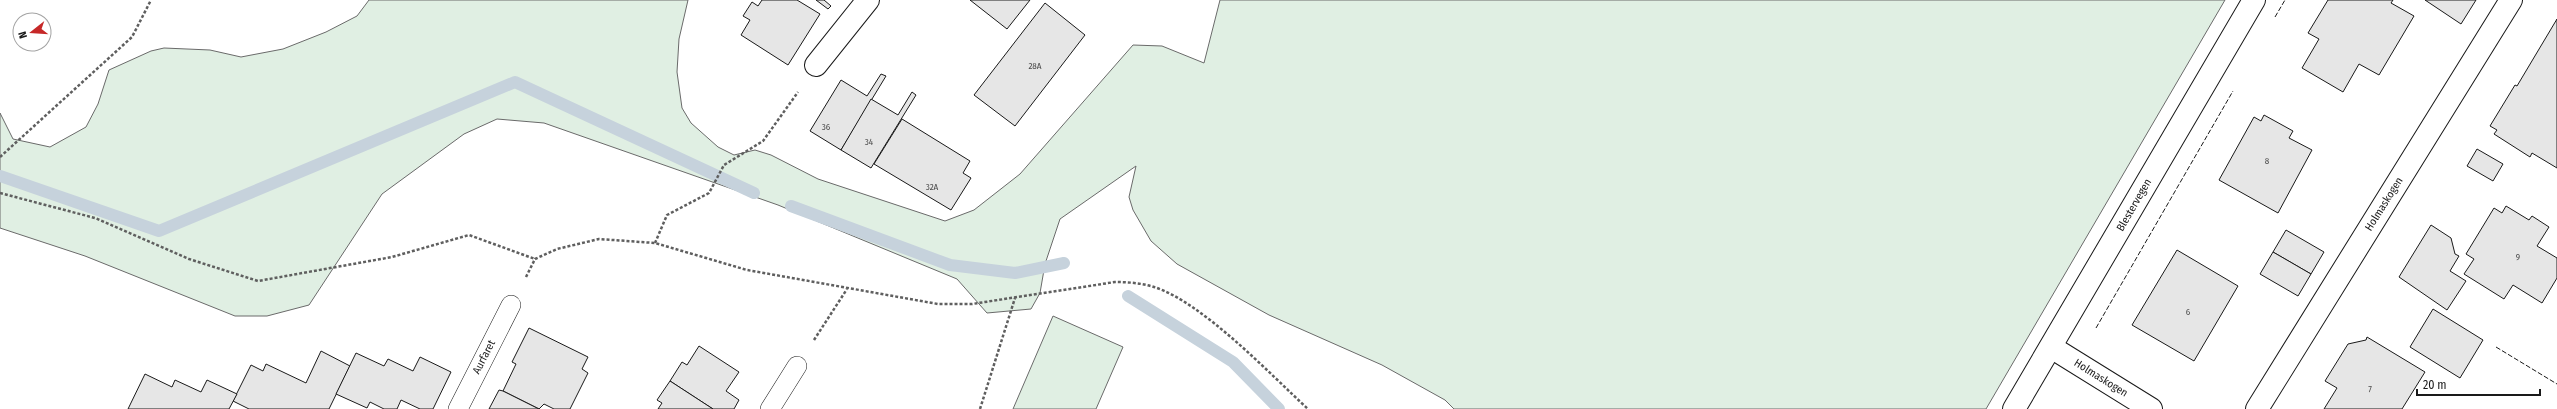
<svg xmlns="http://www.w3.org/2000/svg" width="2557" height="409" font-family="'Fira Sans Condensed',sans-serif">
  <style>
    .green { fill: #e0efe3; stroke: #6a6a6a }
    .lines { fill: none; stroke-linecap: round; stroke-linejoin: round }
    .stream { stroke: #c6d2dc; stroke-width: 12 }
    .building { fill: #e6e6e6; stroke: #1a1a1a }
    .service-casing { stroke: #1a1a1a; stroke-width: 20 }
    .minor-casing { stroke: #1a1a1a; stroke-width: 24 }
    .path { stroke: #5f5f5f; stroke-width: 2.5; stroke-dasharray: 3 2; stroke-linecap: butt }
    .service { stroke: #fff; stroke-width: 19 }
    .minor { stroke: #fff; stroke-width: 22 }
    .fence { stroke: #1a1a1a; stroke-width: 1; stroke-dasharray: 5 2; stroke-linecap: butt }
    .labels { text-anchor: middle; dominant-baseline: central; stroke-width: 3; stroke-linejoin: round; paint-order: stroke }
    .number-label { font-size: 9px; fill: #4d4d4d }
    .street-label { font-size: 11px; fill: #1a1a1a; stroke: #fff }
  </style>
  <rect width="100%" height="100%" fill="#fff"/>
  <g class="green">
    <polygon points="369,0 688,0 679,39 677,72 682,108 691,123 718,147 734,155 755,150 771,155 818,179 945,221 974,210 1020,174 1133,45 1162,46 1204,63 1220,0 2225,0 1986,409 1454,409 1445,400 1382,365 1269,315 1177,264 1151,241 1133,210 1129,197 1136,166 1060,219 1045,264 1040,293 1031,309 987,313 957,279 778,205 544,123 497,119 464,134 382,194 309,305 267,316 235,316 85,256 0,228 0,113 13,139 50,147 86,127 98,104 109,70 151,51 164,48 210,50 241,57 283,49 326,32 357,16"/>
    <polygon points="1053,316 1123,347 1096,409 1013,409"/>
  </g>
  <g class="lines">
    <g class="stream">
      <polyline points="0,176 159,231 515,82 754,193"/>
      <polyline points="791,206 950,265 1015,273 1064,263"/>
      <polyline points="1128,296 1233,362 1279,409"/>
    </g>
  </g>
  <g class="building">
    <polygon points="762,0 797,0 820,14 788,65 741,35 750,20 743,16 752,2 758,6"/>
    <polygon points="816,0 824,0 831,6 828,9"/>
    <polygon points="970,0 1030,0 1007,29"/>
    <polygon points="2328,0 2393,0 2391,3 2414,16 2379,75 2359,64 2343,92 2302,68 2319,39 2308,33"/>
    <polygon points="2425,0 2476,0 2461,24"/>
    <polygon points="1045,3 1085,35 1015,126 974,95"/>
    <polygon points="2557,19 2557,168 2532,153 2530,157 2494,134 2497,130 2490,126 2515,85 2517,86"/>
    <polygon points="881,74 886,76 841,150 810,131 841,80 867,96"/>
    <polygon points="912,92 916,95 871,168 841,150 871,99 898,115"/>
    <polygon points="2264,115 2293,131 2289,138 2312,150 2278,213 2219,180 2254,117 2261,121"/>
    <polygon points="902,119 970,161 963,173 971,178 951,210 874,164"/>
    <polygon points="2477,149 2503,164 2493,181 2467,166"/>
    <polygon points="2506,206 2529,220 2532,216 2549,227 2537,246 2557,258 2557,278 2542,303 2513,285 2504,299 2464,274 2474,259 2466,254 2494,208 2502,213"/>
    <polygon points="2431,225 2451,238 2455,254 2459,256 2450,271 2466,281 2447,310 2399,277"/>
    <polygon points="2286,230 2324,252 2311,274 2273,252"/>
    <polygon points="2177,250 2238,286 2194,361 2132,325"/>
    <polygon points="2273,252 2311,274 2298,296 2260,274"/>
    <polygon points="2433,309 2483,340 2460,378 2410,347"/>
    <polygon points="529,328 588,357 582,369 588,373 570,409 554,409 544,404 539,409 503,391 516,364 512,362"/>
    <polygon points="2367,337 2425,372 2402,409 2324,409 2337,388 2325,381 2348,344 2366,340"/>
    <polygon points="699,346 739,372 726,391 739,400 734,409 713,409 670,381 682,362 687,365"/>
    <polygon points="321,351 350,366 329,409 249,409 233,401 251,365 263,371 266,364 306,383"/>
    <polygon points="356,353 384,366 388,359 413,371 420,357 451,372 433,409 420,409 401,400 397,409 384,409 370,402 367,408 336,394"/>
    <polygon points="145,374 172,387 175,380 201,392 207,380 237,394 229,409 128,409"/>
    <polygon points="670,381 713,409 658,409 662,403 657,400"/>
    <polygon points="499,390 503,391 539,409 489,409"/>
  </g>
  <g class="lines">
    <g class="service-casing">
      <g id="service">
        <polyline points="458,409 511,305"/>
        <polyline points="770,409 797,366"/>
      </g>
    </g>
    <g class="minor-casing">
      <g id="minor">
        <polyline points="816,65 868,0"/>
        <polyline points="2051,347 2151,409"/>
        <polyline points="2014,409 2254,0"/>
        <polyline points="2257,409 2511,0"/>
      </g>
    </g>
    <g class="path">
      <polyline points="0,157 132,37 151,0"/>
      <polyline points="0,193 95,218 189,259 258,281 392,257 469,235 535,259"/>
      <polyline points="655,243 667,215 709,193 724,165 763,141 798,92"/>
      <path d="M526 277 535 259 557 249 599 239 655 243 747 270 938 304H972L1115 282C1128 282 1141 283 1154 287 1202 302 1270 374 1308 409"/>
      <polyline points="814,340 847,289"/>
      <polyline points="980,409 1015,298"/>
    </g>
    <use href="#service" class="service"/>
    <use href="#minor" class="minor"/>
    <g class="fence">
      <polyline points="2275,17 2285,0"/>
      <polyline points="2096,328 2233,91"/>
      <polyline points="2496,347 2557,384"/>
    </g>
  </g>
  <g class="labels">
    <g class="number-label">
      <text x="1035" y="66">28A</text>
      <text x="826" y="127">36</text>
      <text x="869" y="142">34</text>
      <text x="2267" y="161">8</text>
      <text x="932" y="187">32A</text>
      <text x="2518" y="257">9</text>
      <text x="2188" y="312">6</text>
      <text x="2370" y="389">7</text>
    </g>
    <g class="street-label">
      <text transform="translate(2384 204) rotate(-58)">Holmaskogen</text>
      <text transform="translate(2134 205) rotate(-60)">Blestervegen</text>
      <text transform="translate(484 357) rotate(-63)">Aurfaret</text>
      <text transform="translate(2101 378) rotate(32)">Holmaskogen</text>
    </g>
  </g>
  <g transform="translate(32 32) rotate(253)"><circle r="19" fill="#ffffff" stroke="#a3a3a3"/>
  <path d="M0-3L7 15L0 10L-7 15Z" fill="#c62828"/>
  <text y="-6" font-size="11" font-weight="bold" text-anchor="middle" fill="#1a1a1a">N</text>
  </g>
  <path d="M2417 389v6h123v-6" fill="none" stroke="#1a1a1a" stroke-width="2"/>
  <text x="2423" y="389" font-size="12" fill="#1a1a1a" stroke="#ffffff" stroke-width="3" paint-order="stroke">20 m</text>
</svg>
